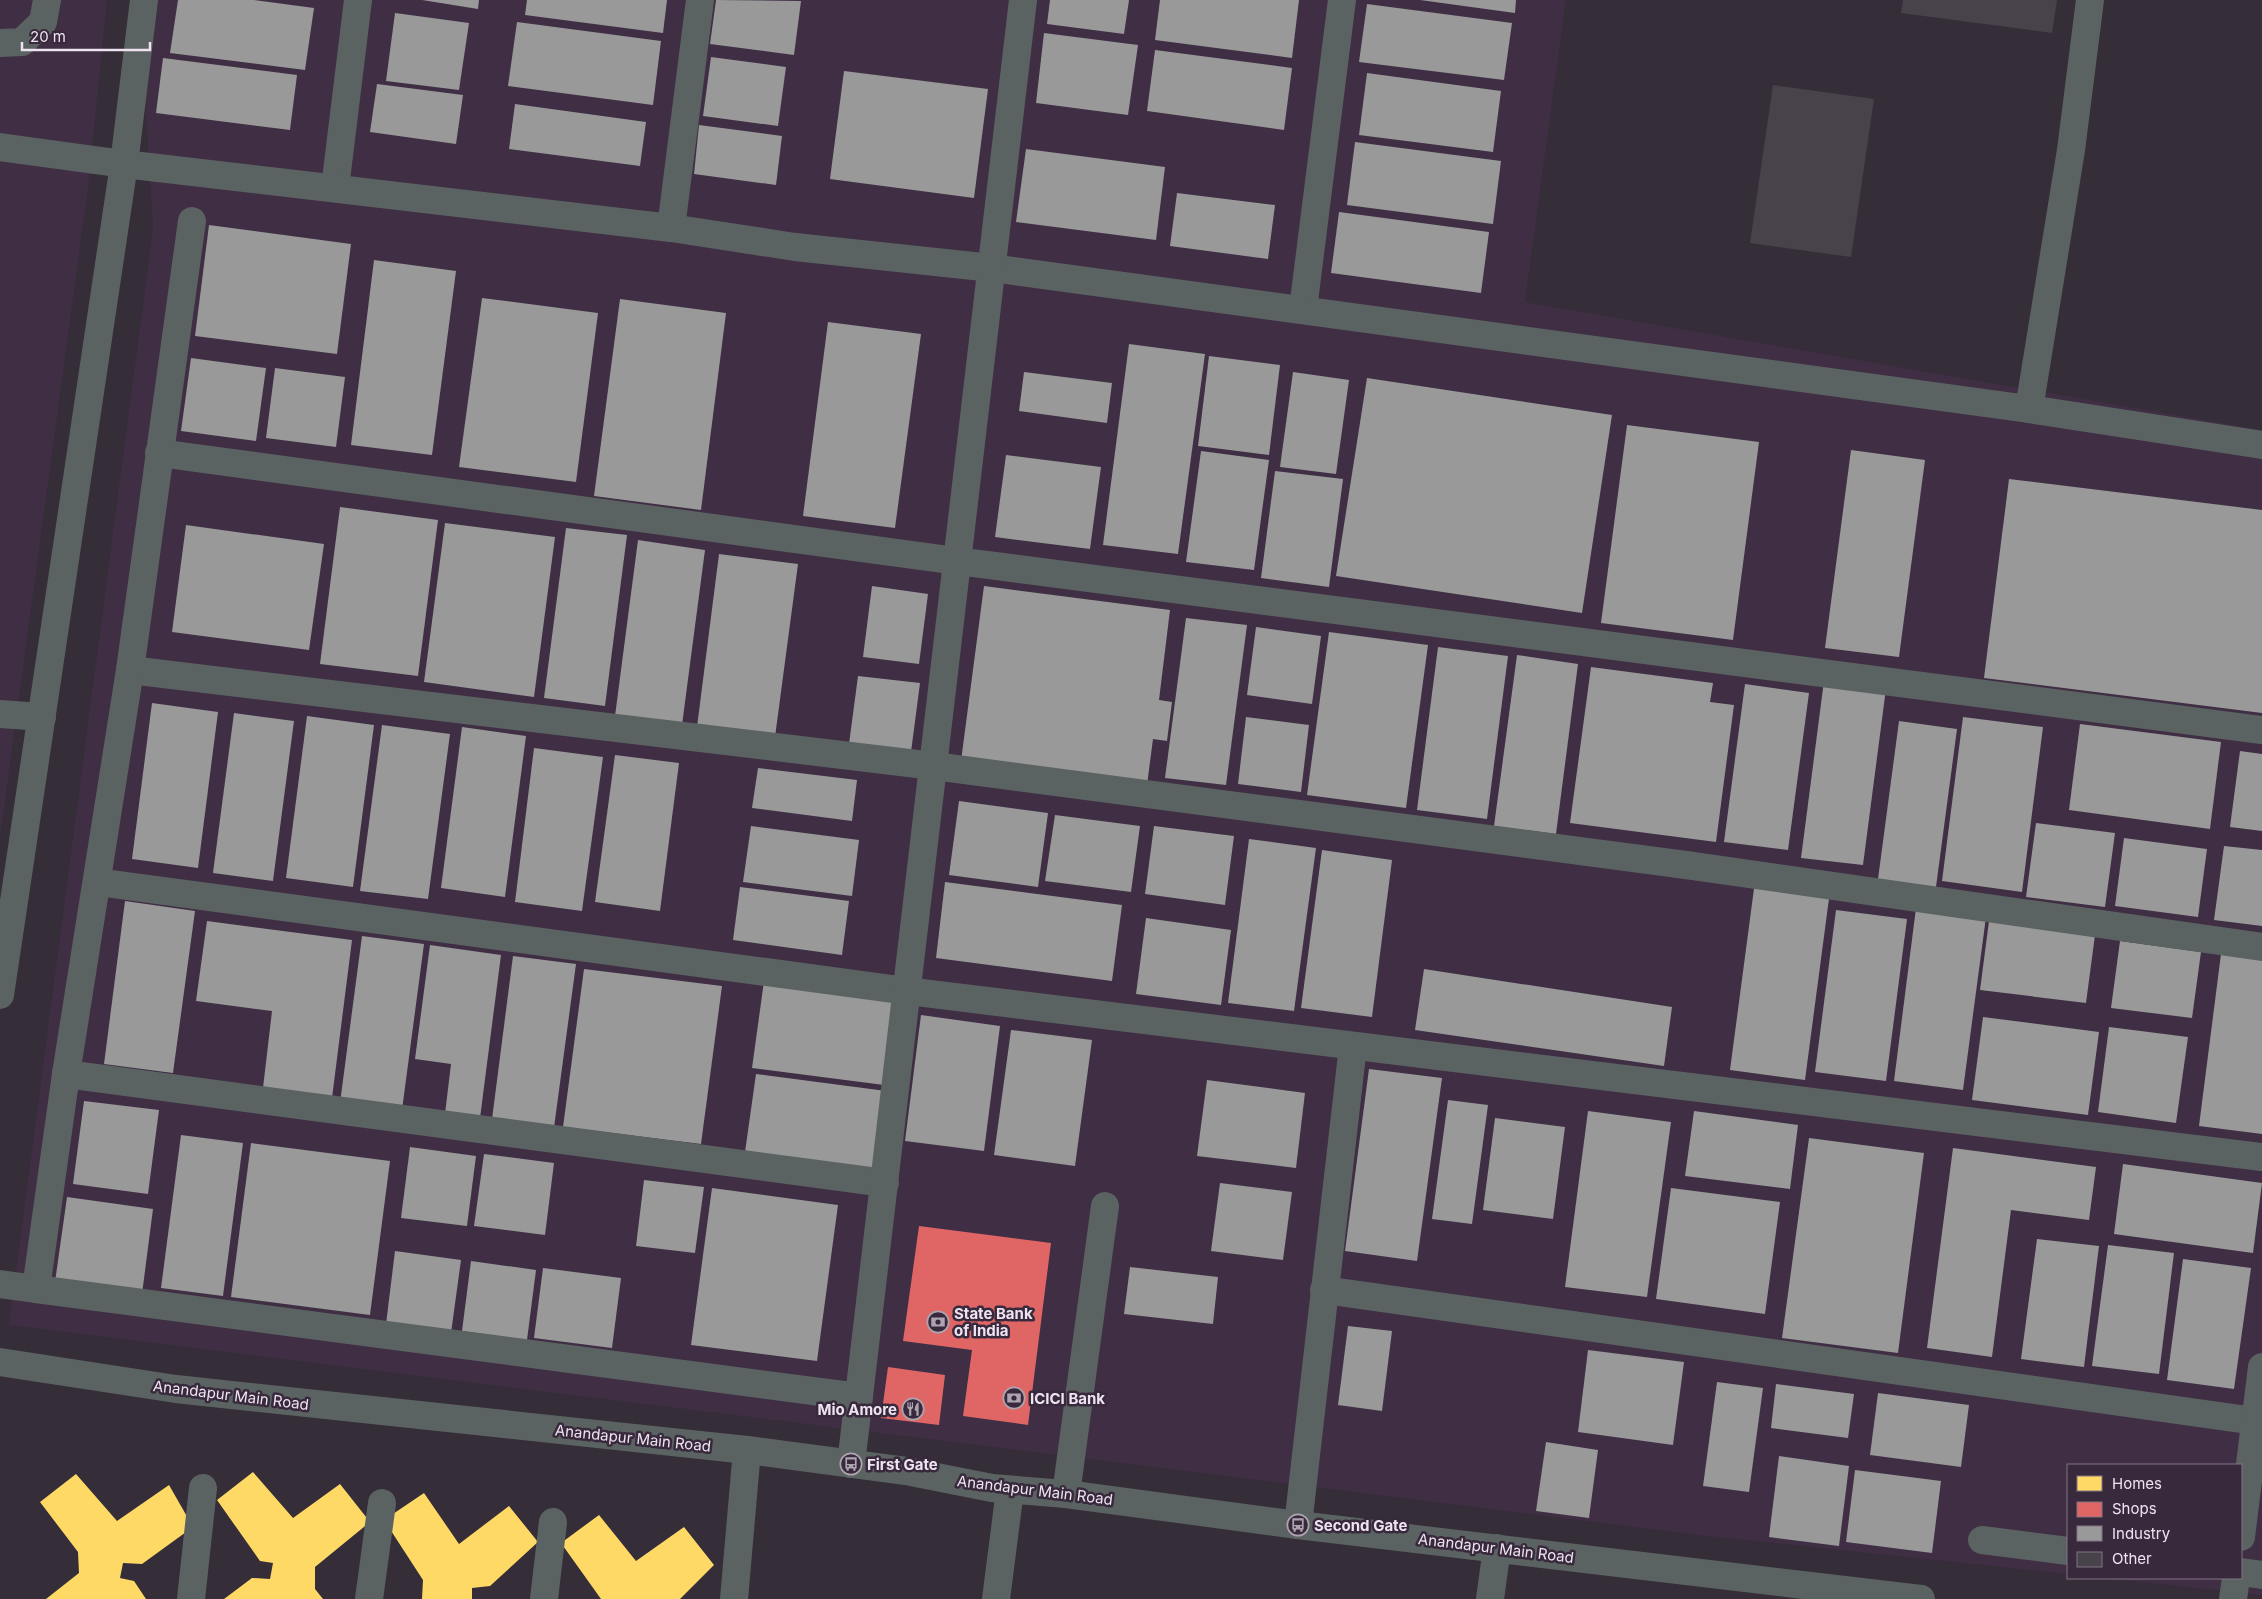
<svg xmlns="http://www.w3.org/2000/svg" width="2262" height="1599" font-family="Inter,sans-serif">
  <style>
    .built { fill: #3f2e44 }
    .homes { fill: #ffd966 }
    .shops { fill: #e06666 }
    .industry { fill: #999 }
    .building { fill: #48424b }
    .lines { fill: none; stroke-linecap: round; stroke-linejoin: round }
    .minor { stroke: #5b6362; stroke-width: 28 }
    .labels { text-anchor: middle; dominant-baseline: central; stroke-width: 5; stroke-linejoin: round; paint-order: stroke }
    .poi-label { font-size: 15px; font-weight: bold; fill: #eee4f1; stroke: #38293c; text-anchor: start }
    .street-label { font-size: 15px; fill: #eee4f1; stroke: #38293c }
  </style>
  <rect width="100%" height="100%" fill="#352d38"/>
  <g class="built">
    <polygon points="0,0 107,0 88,188 0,838"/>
    <polygon points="158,0 1566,0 1525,302 2262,430 2262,1595 2103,1578 2241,1578 2241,1465 2068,1465 2068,1574 1708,1536 9,1325 153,228 145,98"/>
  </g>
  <g class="homes">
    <polygon points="253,1472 293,1518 340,1484 370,1522 315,1567 315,1589 323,1599 224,1599 252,1578 270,1579 273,1563 260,1561 217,1500"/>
    <polygon points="76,1474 117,1521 169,1485 193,1527 142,1564 123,1563 120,1578 134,1581 146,1599 46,1599 79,1573 78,1552 40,1502"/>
    <polygon points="424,1493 459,1544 509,1506 538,1542 490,1586 472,1588 472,1599 422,1599 423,1580 384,1520"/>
    <polygon points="599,1515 636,1561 684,1527 714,1565 680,1599 601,1599 561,1543"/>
  </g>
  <g class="shops">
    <polygon points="919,1226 1051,1243 1028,1425 963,1416 972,1350 903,1341"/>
    <polygon points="888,1367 945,1375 939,1425 881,1418"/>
  </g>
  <g class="industry">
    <polygon points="178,0 254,0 314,8 305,70 170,53"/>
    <polygon points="422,0 479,0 478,9"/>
    <polygon points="527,0 667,0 663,33 525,15"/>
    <polygon points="716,0 801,1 794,55 710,44"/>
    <polygon points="1050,0 1129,0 1124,34 1047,24"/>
    <polygon points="1160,0 1299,0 1292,58 1155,40"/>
    <polygon points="1420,0 1516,0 1515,13"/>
    <polygon points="1367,4 1512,23 1504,80 1359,62"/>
    <polygon points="395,13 469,23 459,90 386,81"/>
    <polygon points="517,22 661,41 653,105 508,86"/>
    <polygon points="1044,33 1138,45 1128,115 1036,103"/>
    <polygon points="1155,50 1292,68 1284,130 1147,111"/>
    <polygon points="711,57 786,67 778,126 703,116"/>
    <polygon points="163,58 297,75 290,130 156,113"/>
    <polygon points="844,71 988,89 974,198 830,179"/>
    <polygon points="1367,73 1501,91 1493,152 1359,135"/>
    <polygon points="377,84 463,95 456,144 370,132"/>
    <polygon points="515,104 646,122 640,166 509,149"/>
    <polygon points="699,125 782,136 776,185 694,174"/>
    <polygon points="1355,142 1501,161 1493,224 1347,205"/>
    <polygon points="1026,149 1165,167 1156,240 1016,222"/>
    <polygon points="1177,193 1275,205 1268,259 1170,246"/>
    <polygon points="1339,212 1489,232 1481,293 1331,273"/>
    <polygon points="209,225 351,244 337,354 195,336"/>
    <polygon points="374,260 456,271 432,455 351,445"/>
    <polygon points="482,298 598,313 576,482 459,467"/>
    <polygon points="620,299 726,313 701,510 594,496"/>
    <polygon points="828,322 921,334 895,528 803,516"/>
    <polygon points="1129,344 1205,354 1178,554 1103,545"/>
    <polygon points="1209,356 1280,365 1269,455 1198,446"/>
    <polygon points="191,358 266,368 256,441 181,431"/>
    <polygon points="275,368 345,377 336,447 266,438"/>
    <polygon points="1024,372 1112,383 1107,423 1019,411"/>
    <polygon points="1293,372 1349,380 1336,474 1280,467"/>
    <polygon points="1367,378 1612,415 1582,613 1336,576"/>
    <polygon points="1627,425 1759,442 1733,640 1601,623"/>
    <polygon points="1851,450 1925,460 1899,657 1825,648"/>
    <polygon points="1201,451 1269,460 1254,570 1186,562"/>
    <polygon points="1006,455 1101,467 1090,549 995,537"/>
    <polygon points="1275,471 1343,479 1329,587 1261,578"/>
    <polygon points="2009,479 2262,510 2262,713 1984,678"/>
    <polygon points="340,507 438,520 418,676 320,664"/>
    <polygon points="445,523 555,537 534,697 424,682"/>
    <polygon points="186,525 324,544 309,650 172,632"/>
    <polygon points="566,528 627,535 605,706 544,698"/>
    <polygon points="638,540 705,550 682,725 615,716"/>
    <polygon points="719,554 798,564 775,737 697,727"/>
    <polygon points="872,586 928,594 919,664 863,657"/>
    <polygon points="984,586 1170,610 1159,700 1172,702 1167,741 1153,739 1147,785 961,761"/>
    <polygon points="1186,618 1247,625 1226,785 1165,778"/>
    <polygon points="1256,627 1321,636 1312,704 1247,695"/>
    <polygon points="1329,632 1428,645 1406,808 1307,795"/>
    <polygon points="1438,647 1508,656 1487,819 1417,810"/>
    <polygon points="1517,655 1578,664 1556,834 1494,826"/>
    <polygon points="1591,667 1713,683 1710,702 1734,705 1716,842 1570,823"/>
    <polygon points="1825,673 1887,681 1863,865 1801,858"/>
    <polygon points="858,676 920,683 911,752 849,744"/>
    <polygon points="1745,684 1809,693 1788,850 1724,842"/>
    <polygon points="152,703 218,712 198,868 132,859"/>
    <polygon points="234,713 294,721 273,881 213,873"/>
    <polygon points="307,716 374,725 353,887 286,878"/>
    <polygon points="1246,717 1309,725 1301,792 1238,784"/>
    <polygon points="1963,717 2043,727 2022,892 1942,881"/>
    <polygon points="1899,721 1957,729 1936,887 1878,879"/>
    <polygon points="2080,724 2221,742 2210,829 2069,810"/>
    <polygon points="382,725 450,734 428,899 360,891"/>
    <polygon points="462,727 526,736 505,897 441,888"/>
    <polygon points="534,748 603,757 582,911 515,902"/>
    <polygon points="2240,751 2262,754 2262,831 2230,827"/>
    <polygon points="615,755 679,763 660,911 595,902"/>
    <polygon points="758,768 857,780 852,821 752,808"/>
    <polygon points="959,801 1048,813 1038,887 949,875"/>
    <polygon points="1055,815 1140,826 1131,892 1045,881"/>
    <polygon points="2036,823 2115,833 2105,907 2026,897"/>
    <polygon points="751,826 859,840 852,896 743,882"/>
    <polygon points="1154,826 1234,836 1225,905 1145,894"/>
    <polygon points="2124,838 2207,849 2198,917 2115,906"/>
    <polygon points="1249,839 1316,848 1294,1011 1228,1003"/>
    <polygon points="2224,846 2262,850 2262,926 2214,920"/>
    <polygon points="1322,850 1392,860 1372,1017 1301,1008"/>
    <polygon points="1755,881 1830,891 1805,1080 1730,1070"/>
    <polygon points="945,882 1122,905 1112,981 936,958"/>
    <polygon points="740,887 849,901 842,955 733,940"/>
    <polygon points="125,901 195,911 173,1073 104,1064"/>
    <polygon points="1916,908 1986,917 1963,1090 1894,1081"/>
    <polygon points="1836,910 1907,919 1886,1081 1815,1072"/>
    <polygon points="1146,918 1231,930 1221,1005 1136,994"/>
    <polygon points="207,921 352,940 332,1098 263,1088 272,1011 196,1001"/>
    <polygon points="1989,921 2095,935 2086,1003 1980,990"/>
    <polygon points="362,936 424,944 402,1110 340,1103"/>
    <polygon points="2120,941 2201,952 2192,1018 2111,1008"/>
    <polygon points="430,945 501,955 479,1126 444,1122 451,1064 415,1059"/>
    <polygon points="2221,954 2262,959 2262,1134 2199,1126"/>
    <polygon points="513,956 576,964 553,1135 491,1127"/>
    <polygon points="584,969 722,986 701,1144 563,1127"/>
    <polygon points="1424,969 1672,1007 1664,1066 1415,1030"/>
    <polygon points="764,981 895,999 884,1085 752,1068"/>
    <polygon points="921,1015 1000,1026 984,1151 905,1141"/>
    <polygon points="1983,1017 2099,1032 2088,1115 1972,1100"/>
    <polygon points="2109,1027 2188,1037 2176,1123 2098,1112"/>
    <polygon points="1011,1030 1092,1040 1075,1166 994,1155"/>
    <polygon points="1369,1069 1442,1078 1417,1261 1345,1251"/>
    <polygon points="756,1074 886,1091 876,1169 745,1152"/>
    <polygon points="1207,1080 1305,1093 1296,1168 1197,1156"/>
    <polygon points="1448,1100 1488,1105 1472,1224 1432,1219"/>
    <polygon points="84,1101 159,1110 148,1194 73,1184"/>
    <polygon points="1588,1111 1671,1122 1647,1297 1565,1287"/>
    <polygon points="1694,1111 1798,1125 1790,1189 1685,1176"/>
    <polygon points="1495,1118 1565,1127 1553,1219 1483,1210"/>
    <polygon points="181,1135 243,1143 223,1296 161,1288"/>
    <polygon points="1809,1138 1924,1153 1898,1353 1782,1338"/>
    <polygon points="251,1143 390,1161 370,1315 231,1297"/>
    <polygon points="410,1147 476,1156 467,1226 401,1218"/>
    <polygon points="1953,1148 2096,1167 2089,1220 2011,1210 1992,1357 1927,1348"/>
    <polygon points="484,1154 554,1163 545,1235 474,1226"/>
    <polygon points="2123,1164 2262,1183 2253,1253 2114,1234"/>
    <polygon points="644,1180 704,1187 695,1253 636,1246"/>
    <polygon points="1220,1183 1292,1192 1283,1260 1211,1251"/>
    <polygon points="712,1188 838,1205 817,1361 691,1345"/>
    <polygon points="1671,1188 1780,1202 1765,1314 1656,1299"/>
    <polygon points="67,1197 153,1209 142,1294 55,1282"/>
    <polygon points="2037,1239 2099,1246 2084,1367 2021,1359"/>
    <polygon points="2108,1245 2174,1253 2159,1374 2092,1366"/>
    <polygon points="395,1251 461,1260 451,1333 386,1324"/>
    <polygon points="2183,1259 2251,1268 2234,1389 2167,1380"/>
    <polygon points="471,1261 536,1270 527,1340 462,1331"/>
    <polygon points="1130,1267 1218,1277 1213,1324 1124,1314"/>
    <polygon points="543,1268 621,1278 612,1348 534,1338"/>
    <polygon points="1348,1326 1392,1331 1382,1411 1338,1405"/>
    <polygon points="1588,1350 1684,1362 1673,1445 1578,1432"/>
    <polygon points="1717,1382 1763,1388 1749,1492 1703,1486"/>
    <polygon points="1776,1384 1854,1394 1848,1438 1771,1428"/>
    <polygon points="1878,1393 1969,1405 1961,1467 1870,1455"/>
    <polygon points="1546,1442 1598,1450 1589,1518 1536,1511"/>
    <polygon points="1779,1456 1849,1466 1839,1546 1769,1537"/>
    <polygon points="1855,1470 1941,1481 1932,1553 1846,1542"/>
  </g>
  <g class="building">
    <polygon points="1903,0 2057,0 2052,33 1901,13"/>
    <polygon points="1773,85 1874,99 1851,257 1750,243"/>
  </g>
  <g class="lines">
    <g class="minor">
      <polyline points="0,43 22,42 43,22 47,0"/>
      <polyline points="0,147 124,164 144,0"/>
      <polyline points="335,188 358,0"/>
      <polyline points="671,228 700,0"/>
      <polyline points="1303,309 1342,0"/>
      <polyline points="2029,409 2262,445"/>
      <polyline points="159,453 957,561 2262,730"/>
      <polyline points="130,670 934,766 1686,865 2262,947"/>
      <polyline points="0,714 42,717"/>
      <polyline points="97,882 907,991 2262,1157"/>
      <polyline points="0,995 124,164 671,228 795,247 992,268 2029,409 2071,150 2090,0"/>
      <polyline points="66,1074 885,1183"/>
      <polyline points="0,1284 36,1289 66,1074 130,670 192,221"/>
      <polyline points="36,1289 859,1397"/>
      <polyline points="1324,1290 2255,1421"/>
      <polyline points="0,1362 176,1389 747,1450 906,1471 992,1488 1066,1494 1298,1525 1921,1599"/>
      <polyline points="851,1464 1023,0"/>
      <polyline points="1066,1494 1105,1206"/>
      <polyline points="1298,1525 1353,1046"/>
      <polyline points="2241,1537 2262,1367"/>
      <polyline points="1982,1540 2068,1551"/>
      <polyline points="2241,1572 2262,1575"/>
      <polyline points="191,1599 203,1488"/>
      <polyline points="369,1599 382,1503"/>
      <polyline points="544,1599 553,1522"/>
      <polyline points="734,1599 747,1450"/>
      <polyline points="996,1599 1010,1490"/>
      <polyline points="1490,1599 1497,1548"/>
      <polyline points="2233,1599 2236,1578"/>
    </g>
  </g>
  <defs>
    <g id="bank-ring" transform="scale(1.125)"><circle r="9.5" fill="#38293c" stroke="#ada4b0" stroke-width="1.5"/><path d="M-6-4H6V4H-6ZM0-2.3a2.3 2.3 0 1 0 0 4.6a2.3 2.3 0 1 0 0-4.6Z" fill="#ada4b0"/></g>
    <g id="restaurant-ring" transform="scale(1.125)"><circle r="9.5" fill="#38293c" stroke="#ada4b0" stroke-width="1.5"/><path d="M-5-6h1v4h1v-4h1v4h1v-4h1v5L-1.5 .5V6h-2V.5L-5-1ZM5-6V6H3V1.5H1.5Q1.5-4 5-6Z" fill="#ada4b0"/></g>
    <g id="bus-ring" transform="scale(1.125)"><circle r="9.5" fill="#38293c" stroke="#ada4b0" stroke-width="1.5"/><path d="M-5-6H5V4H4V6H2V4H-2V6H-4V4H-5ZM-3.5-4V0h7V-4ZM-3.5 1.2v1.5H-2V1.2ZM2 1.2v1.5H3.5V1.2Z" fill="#ada4b0"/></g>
  </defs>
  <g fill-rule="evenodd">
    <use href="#bank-ring" x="938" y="1322"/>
    <use href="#bank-ring" x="1014" y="1398"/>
    <use href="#restaurant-ring" x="913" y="1409"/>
    <use href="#bus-ring" x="851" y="1464"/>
    <use href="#bus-ring" x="1298" y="1525"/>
  </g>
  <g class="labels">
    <g class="poi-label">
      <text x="954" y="1313">State Bank<tspan x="954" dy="17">of India</tspan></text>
      <text x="1030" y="1398">ICICI Bank</text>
      <text x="897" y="1409" text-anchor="end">Mio Amore</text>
      <text x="867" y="1464">First Gate</text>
      <text x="1314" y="1525">Second Gate</text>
    </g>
    <g class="street-label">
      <text transform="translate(231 1395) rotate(7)">Anandapur Main Road</text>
      <text transform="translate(633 1438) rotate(6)">Anandapur Main Road</text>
      <text transform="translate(1035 1490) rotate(7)">Anandapur Main Road</text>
      <text transform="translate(1496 1548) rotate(7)">Anandapur Main Road</text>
    </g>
  </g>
  <rect x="2067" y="1464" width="175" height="115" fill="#38293c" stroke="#817484"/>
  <rect x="2077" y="1476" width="25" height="15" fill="#ffd966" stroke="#817484"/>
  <text x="2112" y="1489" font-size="15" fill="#eee4f1">Homes</text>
  <rect x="2077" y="1502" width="25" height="15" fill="#e06666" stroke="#817484"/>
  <text x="2112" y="1514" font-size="15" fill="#eee4f1">Shops</text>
  <rect x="2077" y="1526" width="25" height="15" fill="#999999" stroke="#817484"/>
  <text x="2112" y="1539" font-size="15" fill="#eee4f1">Industry</text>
  <rect x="2077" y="1552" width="25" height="15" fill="#48424b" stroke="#817484"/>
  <text x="2112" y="1564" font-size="15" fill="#eee4f1">Other</text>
  <path d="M22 42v8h128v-8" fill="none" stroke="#eee4f1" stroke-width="2.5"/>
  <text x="30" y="42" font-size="15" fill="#eee4f1" stroke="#38293c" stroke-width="4" paint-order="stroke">20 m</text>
</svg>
